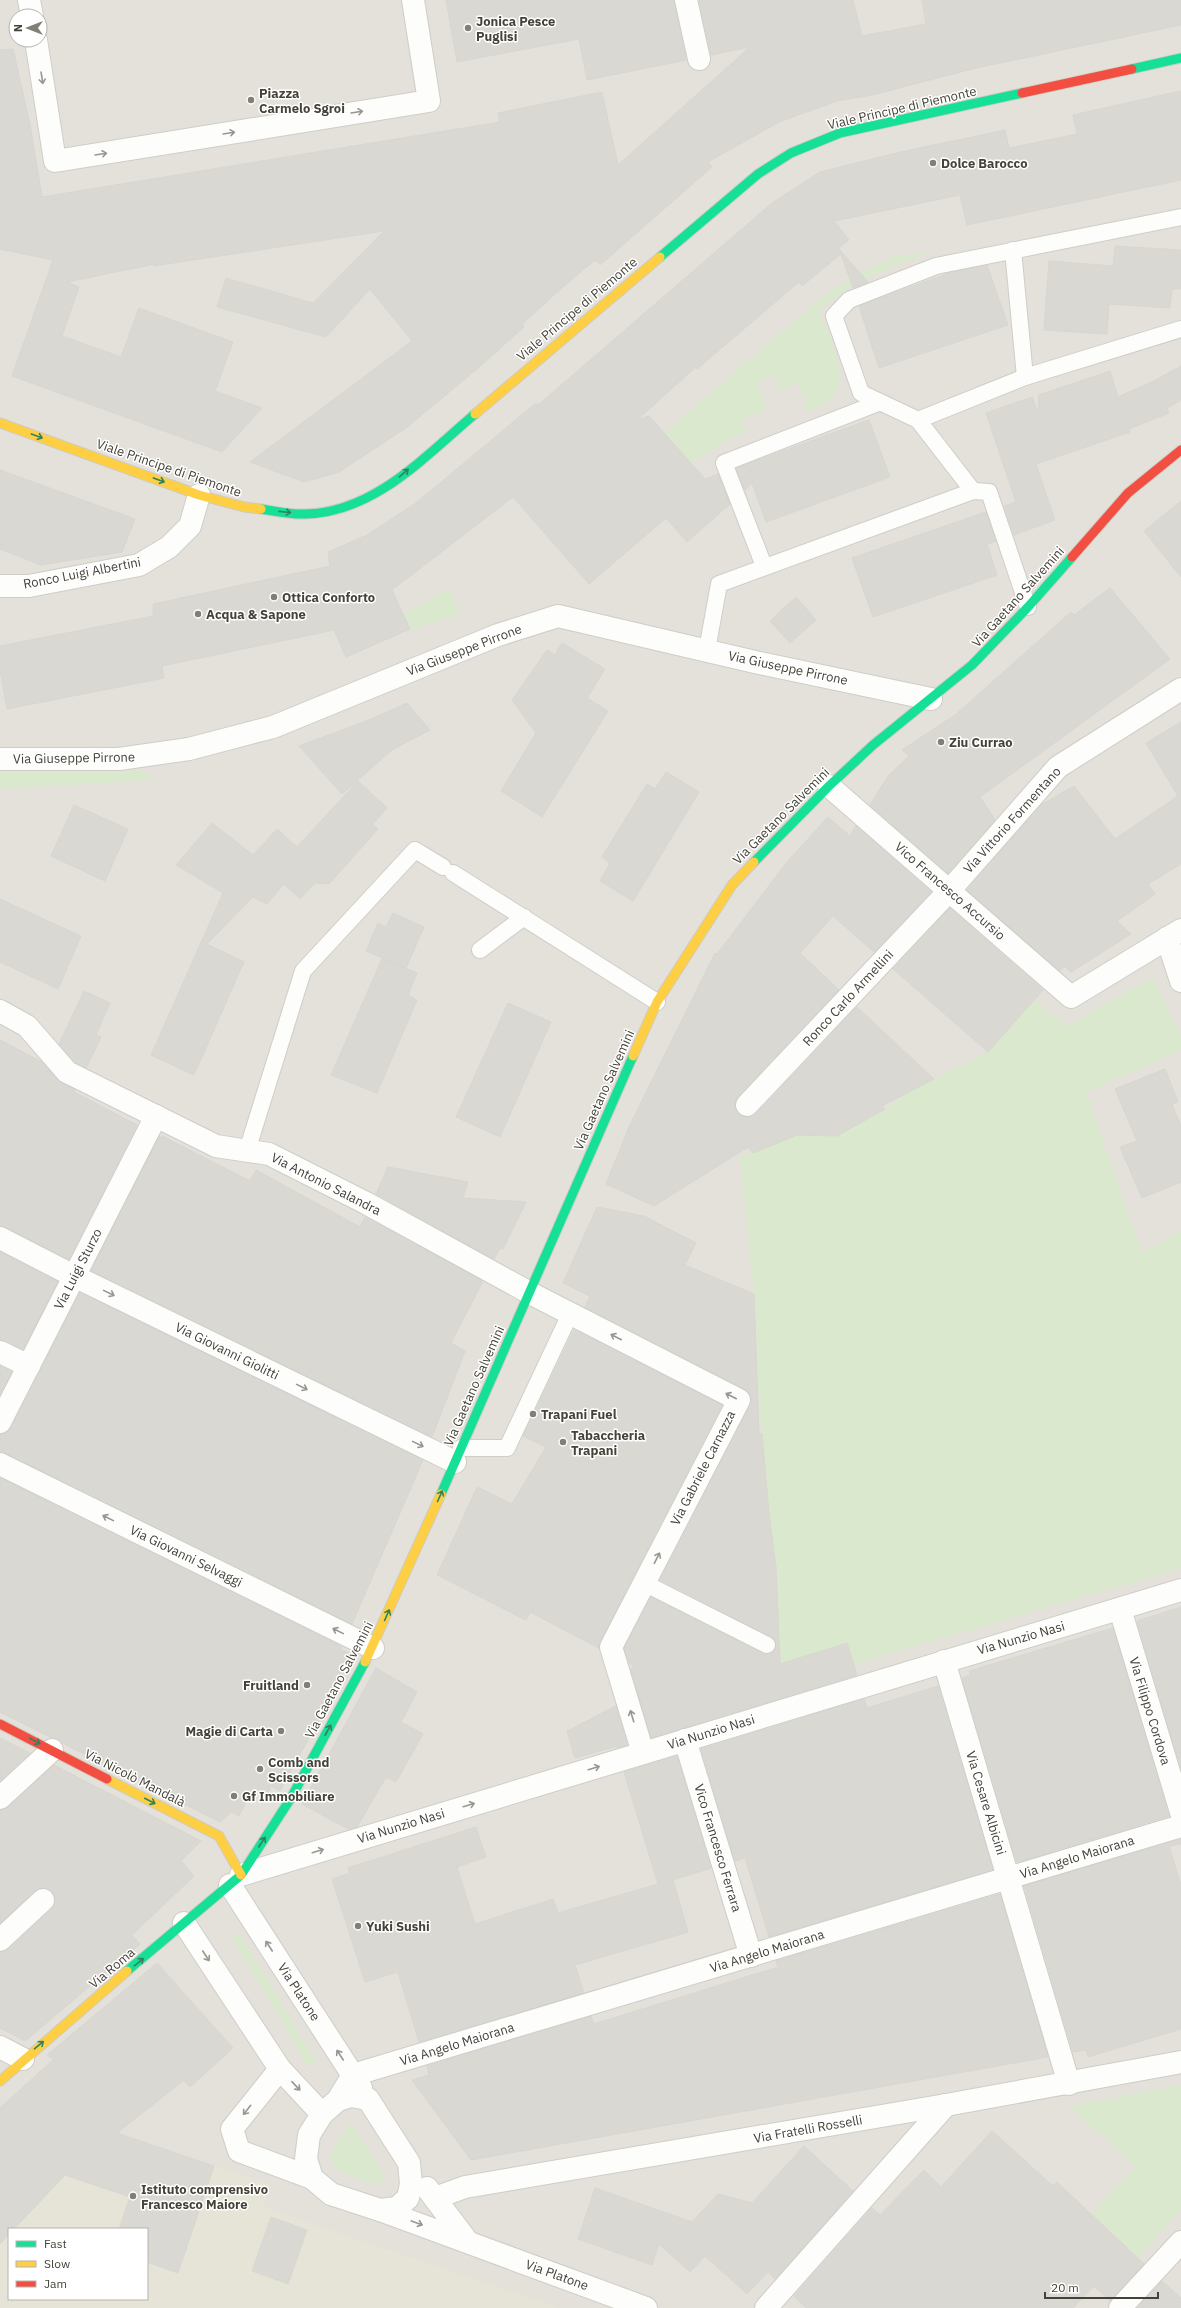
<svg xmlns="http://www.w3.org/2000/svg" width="1181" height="2308" font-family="'IBM Plex Sans',sans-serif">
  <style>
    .residential { fill: #e3e1d9; fill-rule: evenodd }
    .education { fill: #e6e4d7; fill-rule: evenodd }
    .green { fill: #dae8cd }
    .building { fill: #d9d8d3; stroke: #d8d6d0 }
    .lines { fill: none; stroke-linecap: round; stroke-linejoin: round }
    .lane-casing { stroke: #cecdc8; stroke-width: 18 }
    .street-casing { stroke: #cecdc8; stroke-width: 24 }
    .fast-casing { stroke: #ceccc2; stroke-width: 11 }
    .slow-casing { stroke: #ceccc2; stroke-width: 11 }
    .jam-casing { stroke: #ceccc2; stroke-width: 11 }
    .lane { stroke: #fdfdfc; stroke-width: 16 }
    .street { stroke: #fdfdfc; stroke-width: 22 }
    .fast { stroke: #16e098; stroke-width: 9 }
    .slow { stroke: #ffcf43; stroke-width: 9 }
    .jam { stroke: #f24e42; stroke-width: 9 }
    .oneway { stroke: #989690 }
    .oneway2 { stroke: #32815e }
    .poi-dot { fill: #817f76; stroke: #fff; stroke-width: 1.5 }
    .labels { text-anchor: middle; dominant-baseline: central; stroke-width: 3; stroke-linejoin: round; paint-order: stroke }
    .poi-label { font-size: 13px; font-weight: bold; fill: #454238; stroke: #fff; text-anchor: start }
    .street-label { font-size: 13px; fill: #454238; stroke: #fff }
  </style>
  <rect width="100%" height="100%" fill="#f0efea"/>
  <path class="residential" d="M0 0H1181V2308H0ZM16 16H40V40H16ZM9 2229H147V2299H9Z"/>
  <path class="education" d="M0 2110 112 2130 271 2185 263 2207 559 2308H0ZM9 2229H147V2299H9Z"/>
  <g class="green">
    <path d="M934 251C898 264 845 283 819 312 833 350 864 395 807 412L798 383 780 390 775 375 757 381 766 411 740 419 746 431 691 462 664 433 827 293 860 273 895 256Z"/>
    <polygon points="449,588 459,615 410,629 403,614"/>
    <polygon points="109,768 142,770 154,780 0,789 0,770"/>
    <polygon points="1153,976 1181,1038 1181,1050 1086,1092 1141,1252 1181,1231 1181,1568 854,1664 847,1643 781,1664 757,1378 754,1294 740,1158 797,1135 838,1136 885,1109 914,1089 988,1052 1034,1000 1067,1027"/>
    <polygon points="239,1932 316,2062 308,2066 231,1937"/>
    <polygon points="1181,2085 1181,2209 1138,2258 1092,2214 1135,2167 1070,2106"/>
    <path d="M348 2125 354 2127 383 2175 382 2181 375 2184C363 2180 328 2172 331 2155 333 2146 343 2134 348 2125Z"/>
  </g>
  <g class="building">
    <polygon points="446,0 674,0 686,60 587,80 579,39 457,62"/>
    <polygon points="699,0 853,0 862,36 926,24 922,0 1181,0 1181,25 972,69 872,95 837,101 779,122 708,162 712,167 600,265 595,260 564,286 522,324 524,327 477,369 406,428 339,472 304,482 250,462 412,341 370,289 326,337 217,307 226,278 313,303 384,231 154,266 155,264 67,282 79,287 62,336 121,357 139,308 233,342 215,391 262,408 222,452 12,376 53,260 0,249 0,50 13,49 30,125 42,197 500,122 498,113 602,92 618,165 750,47 711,55"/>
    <polygon points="1181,91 1181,180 967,225 960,195 834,221 849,240 838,248 868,282 853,288 841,254 802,286 799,282 697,369 696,367 638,419 649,416 705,479 718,474 730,504 687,542 666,518 589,584 513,497 392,590 410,629 346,657 334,630 162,666 164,678 7,709 0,671 0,646 153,616 153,604 330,566 328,552 367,535 416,503 536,403 538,405 772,203 820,172 901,152 1005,130 1009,148 1077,134 1073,115"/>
    <polygon points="1115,246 1181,250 1181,289 1172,289 1170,308 1109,304 1107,334 1044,330 1049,261 1113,266"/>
    <polygon points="987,265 1008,325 879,368 859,306 952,272"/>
    <polygon points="1181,366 1181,400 1167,408 1169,413 1129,429 1130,432 1036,464 1055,520 1014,535 1004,506 1016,502 986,413 1032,397 1038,413 1039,395 1110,371 1118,397 1152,382"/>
    <polygon points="869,420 890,477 766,522 752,483 745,490 736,468"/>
    <polygon points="0,470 135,519 122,552 41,565 0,549"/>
    <polygon points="1181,501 1181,577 1144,531"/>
    <polygon points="986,512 996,541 987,544 997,575 873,617 852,558"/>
    <polygon points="1110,588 1170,659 980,797 995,820 948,873 870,805 888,776 909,756 902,750 955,715 1071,612 1074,615"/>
    <polygon points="796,597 816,620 790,643 770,621"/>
    <polygon points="562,643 605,669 587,698 608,711 542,817 501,791 536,733 512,700 547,650 555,655"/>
    <polygon points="407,703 430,730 392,750 342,794 299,746 369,720"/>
    <polygon points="1181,722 1181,864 1148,884 1155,894 1117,921 1131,934 1071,972 1064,966 1060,971 967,890 1041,805 1074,786 1115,839 1178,796 1146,743"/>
    <polygon points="666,772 699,792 633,901 600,881 610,863 602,857 647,784 655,789"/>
    <polygon points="358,781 387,808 373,824 378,829 329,884 315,883 300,899 284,884 267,904 253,897 207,944 244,962 194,1075 151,1055 223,893 176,865 212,823 253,855 277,829 297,847"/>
    <polygon points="74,805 128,829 105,881 51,856"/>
    <polygon points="828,817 850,836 856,826 931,892 874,952 833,916 800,953 839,990 738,1096 735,1102 735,1109 739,1114 744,1117 756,1114 857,1007 934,1079 882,1106 885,1109 837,1136 797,1135 753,1153 748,1147 654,1206 606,1184 629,1127 715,953 717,954 787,862"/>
    <polygon points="0,899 81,936 58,989 0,962"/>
    <polygon points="950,908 1043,990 988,1052 893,969"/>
    <polygon points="393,913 424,927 406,968 366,951 378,923 386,927"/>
    <polygon points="382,959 417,973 408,995 417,1000 377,1093 331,1075"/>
    <polygon points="84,991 110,1003 96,1035 101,1037 86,1068 75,1062 59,1044"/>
    <polygon points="508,1003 551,1022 500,1137 456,1117"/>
    <polygon points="0,1040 42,1062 58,1080 75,1090 74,1092 137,1125 69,1259 0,1226"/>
    <polygon points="1165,1069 1178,1102 1172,1104 1181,1126 1181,1182 1142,1198 1120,1147 1137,1141 1115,1089"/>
    <polygon points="162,1136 250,1181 256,1170 360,1227 365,1217 483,1281 451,1343 465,1351 432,1437 91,1271 159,1137 161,1138"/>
    <polygon points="388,1167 468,1182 463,1198 526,1202 503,1249 500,1248 494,1259 376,1194"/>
    <polygon points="597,1207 644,1216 696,1243 685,1265 754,1294 759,1434 762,1434 769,1513 776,1567 780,1664 847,1643 857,1675 651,1738 631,1670 633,1665 629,1663 624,1648 651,1597 763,1653 772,1653 776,1649 775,1640 771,1637 660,1580 750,1406 751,1399 745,1389 585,1307 590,1296 563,1283"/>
    <polygon points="0,1252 58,1282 23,1349 0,1340"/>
    <polygon points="80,1293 423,1460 352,1624 0,1452 0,1434 6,1433 11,1428"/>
    <polygon points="574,1330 722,1405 600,1641 599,1648 530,1612 526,1620 437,1575 477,1487 512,1504 546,1447 523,1436"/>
    <polygon points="0,1366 12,1372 0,1394"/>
    <polygon points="0,1478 342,1647 341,1649 354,1656 280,1791 271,1786 267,1795 253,1788 239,1816 231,1812 220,1822 0,1712"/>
    <polygon points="1181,1607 1181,1769 1137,1621"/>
    <polygon points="1113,1628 1169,1816 1017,1862 962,1678 971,1675 969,1671"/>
    <polygon points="376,1668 417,1692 401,1722 423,1734 396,1782 386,1777 357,1827 348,1829 302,1804"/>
    <polygon points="938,1686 993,1870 769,1937 745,1858 735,1861 701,1749 864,1699 867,1708"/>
    <polygon points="616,1706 627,1745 617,1748 617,1746 575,1758 567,1731"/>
    <polygon points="0,1738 30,1753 0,1781"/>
    <polygon points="677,1756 711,1868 673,1880 688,1932 575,1965 584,1993 419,2042 398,1972 365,1982 332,1879 350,1873 348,1868 476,1827 486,1857 457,1867 475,1924 553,1899 558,1913 658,1884 624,1772"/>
    <polygon points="54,1765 201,1841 181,1861 194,1876 132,1935 140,1944 25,2041 0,2028 0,1952 9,1949 52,1909 55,1898 52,1892 47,1888 40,1888 0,1923 0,1810 8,1807"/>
    <polygon points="1181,1839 1181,1844 1169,1846 1181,1885 1181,2029 1088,2057 1086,2050 1073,2052 1024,1886"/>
    <polygon points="1000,1894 1048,2057 471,2160 412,2080 429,2075 427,2066 591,2016 594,2024 778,1967 776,1961"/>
    <polygon points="157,1963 233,2048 190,2087 184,2080 117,2133 214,2166 178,2273 147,2262 147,2229 119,2229 130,2197 65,2175 14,2229 9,2229 9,2234 0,2244 0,2108 54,2059 47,2055"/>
    <polygon points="992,2131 1053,2186 1057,2182 1144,2264 1110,2301 1094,2286 1073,2308 806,2308 794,2296 872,2208 880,2215 924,2170 941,2187"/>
    <polygon points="804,2146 853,2191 775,2279 768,2272 747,2294 705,2256 690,2272 659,2244 652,2265 578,2239 595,2188 692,2222 718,2194 752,2203"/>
    <polygon points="271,2217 307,2230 288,2284 252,2271"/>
    <polygon points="1162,2281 1181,2298 1181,2308 1137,2308"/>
  </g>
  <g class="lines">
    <g class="lane-casing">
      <g id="lane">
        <polyline points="1013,250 1025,377"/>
        <polyline points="918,420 1025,377 1181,329"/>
        <polyline points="973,491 918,420 861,393 834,316 849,300 936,266 1181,217"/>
        <polyline points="764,566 724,463 878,403"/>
        <polyline points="707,650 719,584 973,491 989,492 1028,607"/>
        <polyline points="453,873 657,1002"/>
        <polyline points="480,950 524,917"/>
        <polyline points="247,1151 303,971 415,850 443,867"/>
        <polyline points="461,1448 507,1448 570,1314"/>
        <polyline points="644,1583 767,1645"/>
      </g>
    </g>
    <g class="street-casing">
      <g id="street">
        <polyline points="29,0 32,16"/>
        <polyline points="686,0 699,59"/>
        <polyline points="36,40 55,161 429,101 413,0"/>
        <polyline points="0,586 29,586 139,565 169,547 190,526 199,495"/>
        <polyline points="0,759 119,759 189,749 273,727 498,635 558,616 755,662 931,699"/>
        <polyline points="829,786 1071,997 1181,930"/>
        <polyline points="1167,938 1181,981"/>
        <polyline points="0,1011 27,1026 67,1072 216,1146 269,1154 366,1203 530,1293 739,1400 611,1647 643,1753"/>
        <polyline points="747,1105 949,891 1058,767 1181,689"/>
        <polyline points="0,1238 74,1276 455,1462"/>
        <polyline points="0,1352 29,1366"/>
        <polyline points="0,1422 156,1116"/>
        <polyline points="0,1464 373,1648"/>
        <polyline points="1120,1609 1181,1812"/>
        <polyline points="944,1661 1069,2084"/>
        <polyline points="685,1740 751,1956"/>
        <polyline points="0,1798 52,1750"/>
        <polyline points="241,1875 1181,1590"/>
        <polyline points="230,1885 361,2088"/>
        <polyline points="184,1923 280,2069 322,2114"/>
        <polyline points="0,1940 43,1900"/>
        <polyline points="0,2047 23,2059"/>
        <polyline points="280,2069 232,2129 239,2151 312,2178"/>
        <polygon points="351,2096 368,2099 409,2163 411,2184 408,2198 397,2208 380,2210 331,2194 312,2178 306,2159 309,2135 322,2114 338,2100"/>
        <polyline points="338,2100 353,2075 1181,1826"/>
        <polyline points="427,2188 467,2241"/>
        <polyline points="435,2198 465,2187 946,2105 1181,2062"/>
        <polyline points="380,2210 646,2308"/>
        <polyline points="766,2308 946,2105"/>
        <polyline points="1120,2308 1181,2242"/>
      </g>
    </g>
    <g class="fast-casing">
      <g id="fast">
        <polyline points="1132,69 1181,58"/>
        <polyline points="660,257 758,174 791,153 840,133 1022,93"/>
        <path d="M261 509C275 511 291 515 306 514 375 512 425 456 475 414"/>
        <polyline points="754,862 829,786 873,745 972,665 1028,607 1072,557"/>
        <polyline points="441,1494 633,1056"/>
        <polyline points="127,1971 241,1875 291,1798 365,1662"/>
      </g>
    </g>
    <g class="slow-casing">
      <g id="slow">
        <polyline points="475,414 660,257"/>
        <polyline points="0,423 199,495 244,507 261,509"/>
        <polyline points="633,1056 657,1002 732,885 754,862"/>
        <polyline points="365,1662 441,1494"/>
        <polyline points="107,1779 219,1836 241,1875"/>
        <polyline points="0,2081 127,1971"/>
      </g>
    </g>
    <g class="jam-casing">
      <g id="jam">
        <polyline points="1022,93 1132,69"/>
        <polyline points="1072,557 1128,493 1181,450"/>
        <polyline points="0,1724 107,1779"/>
      </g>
    </g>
    <use href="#lane" class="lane"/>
    <use href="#street" class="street"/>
    <use href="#fast" class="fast"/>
    <use href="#slow" class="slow"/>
    <use href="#jam" class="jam"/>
  </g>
  <defs><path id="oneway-shaft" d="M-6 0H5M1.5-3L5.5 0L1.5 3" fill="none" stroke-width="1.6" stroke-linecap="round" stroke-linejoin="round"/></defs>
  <g class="oneway">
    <use href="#oneway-shaft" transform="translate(42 78) rotate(81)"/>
    <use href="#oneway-shaft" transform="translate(357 112) rotate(-9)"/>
    <use href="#oneway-shaft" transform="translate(229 133) rotate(-9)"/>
    <use href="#oneway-shaft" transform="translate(101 154) rotate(-9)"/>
    <use href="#oneway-shaft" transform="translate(109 1293) rotate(26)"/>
    <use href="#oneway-shaft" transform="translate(616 1337) rotate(-153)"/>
    <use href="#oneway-shaft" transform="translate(302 1387) rotate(26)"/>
    <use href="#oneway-shaft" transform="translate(731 1396) rotate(-153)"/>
    <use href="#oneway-shaft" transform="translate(418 1444) rotate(26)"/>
    <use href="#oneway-shaft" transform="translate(108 1518) rotate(-154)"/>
    <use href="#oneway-shaft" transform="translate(657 1558) rotate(-63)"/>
    <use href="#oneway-shaft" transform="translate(338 1631) rotate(-154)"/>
    <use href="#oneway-shaft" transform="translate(632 1716) rotate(-107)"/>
    <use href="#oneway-shaft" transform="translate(594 1768) rotate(-17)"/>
    <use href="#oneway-shaft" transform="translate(469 1805) rotate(-17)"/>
    <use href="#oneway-shaft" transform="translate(318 1851) rotate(-17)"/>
    <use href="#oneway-shaft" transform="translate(269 1946) rotate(-123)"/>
    <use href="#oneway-shaft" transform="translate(206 1956) rotate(57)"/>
    <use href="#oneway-shaft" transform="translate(340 2055) rotate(-123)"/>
    <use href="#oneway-shaft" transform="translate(296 2086) rotate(47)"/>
    <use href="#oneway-shaft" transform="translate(247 2110) rotate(128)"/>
    <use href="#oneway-shaft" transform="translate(417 2223) rotate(20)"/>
  </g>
  <g class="oneway2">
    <use href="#oneway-shaft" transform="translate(37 436) rotate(20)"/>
    <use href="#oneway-shaft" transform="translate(404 473) rotate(-41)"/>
    <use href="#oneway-shaft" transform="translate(159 480) rotate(20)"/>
    <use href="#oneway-shaft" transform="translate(285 512) rotate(6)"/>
    <use href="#oneway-shaft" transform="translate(440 1496) rotate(-66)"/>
    <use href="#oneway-shaft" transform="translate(387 1615) rotate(-66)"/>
    <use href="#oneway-shaft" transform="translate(328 1730) rotate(-61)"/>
    <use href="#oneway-shaft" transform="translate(35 1741) rotate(27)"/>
    <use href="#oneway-shaft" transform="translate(150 1801) rotate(27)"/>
    <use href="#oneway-shaft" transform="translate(262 1842) rotate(-57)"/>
    <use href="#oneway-shaft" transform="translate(139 1962) rotate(-40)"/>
    <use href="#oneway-shaft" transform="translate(39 2045) rotate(-40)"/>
  </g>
  <g class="poi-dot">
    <circle cx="468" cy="28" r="4"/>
    <circle cx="251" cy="100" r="4"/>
    <circle cx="933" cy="163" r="4"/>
    <circle cx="274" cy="597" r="4"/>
    <circle cx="198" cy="614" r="4"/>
    <circle cx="941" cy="742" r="4"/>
    <circle cx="533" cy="1414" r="4"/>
    <circle cx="563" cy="1442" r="4"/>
    <circle cx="307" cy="1685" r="4"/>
    <circle cx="281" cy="1731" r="4"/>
    <circle cx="260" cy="1769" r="4"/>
    <circle cx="234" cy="1796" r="4"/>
    <circle cx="358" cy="1926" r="4"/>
    <circle cx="133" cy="2196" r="4"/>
  </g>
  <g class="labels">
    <g class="poi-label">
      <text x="476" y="21">Jonica Pesce<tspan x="476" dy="15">Puglisi</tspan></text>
      <text x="259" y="93">Piazza<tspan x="259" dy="15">Carmelo Sgroi</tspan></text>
      <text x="941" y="163">Dolce Barocco</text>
      <text x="282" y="597">Ottica Conforto</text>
      <text x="206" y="614">Acqua &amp; Sapone</text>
      <text x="949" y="742">Ziu Currao</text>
      <text x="541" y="1414">Trapani Fuel</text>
      <text x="571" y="1435">Tabaccheria<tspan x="571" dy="15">Trapani</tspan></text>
      <text x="299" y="1685" text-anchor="end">Fruitland</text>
      <text x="273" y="1731" text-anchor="end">Magie di Carta</text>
      <text x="268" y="1762">Comb and<tspan x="268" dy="15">Scissors</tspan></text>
      <text x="242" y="1796">Gf Immobiliare</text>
      <text x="366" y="1926">Yuki Sushi</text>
      <text x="141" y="2189">Istituto comprensivo<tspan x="141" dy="15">Francesco Maiore</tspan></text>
    </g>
    <g class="street-label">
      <text transform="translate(902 108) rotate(-13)">Viale Principe di Piemonte</text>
      <text transform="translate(577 309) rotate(-40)">Viale Principe di Piemonte</text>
      <text transform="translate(169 468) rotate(19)">Viale Principe di Piemonte</text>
      <text transform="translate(82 573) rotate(-11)">Ronco Luigi Albertini</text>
      <text transform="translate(1018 597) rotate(-48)">Via Gaetano Salvemini</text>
      <text transform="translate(464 650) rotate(-21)">Via Giuseppe Pirrone</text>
      <text transform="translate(788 668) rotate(12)">Via Giuseppe Pirrone</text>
      <text transform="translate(74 758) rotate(-1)">Via Giuseppe Pirrone</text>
      <text transform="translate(781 816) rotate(-45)">Via Gaetano Salvemini</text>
      <text transform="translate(1012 820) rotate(-48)">Via Vittorio Formentano</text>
      <text transform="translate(950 891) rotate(41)">Vico Francesco Accursio</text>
      <text transform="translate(848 998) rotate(-47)">Ronco Carlo Armellini</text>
      <text transform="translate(604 1090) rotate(-66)">Via Gaetano Salvemini</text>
      <text transform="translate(326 1184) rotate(27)">Via Antonio Salandra</text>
      <text transform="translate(78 1269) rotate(-63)">Via Luigi Sturzo</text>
      <text transform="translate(227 1351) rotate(26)">Via Giovanni Giolitti</text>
      <text transform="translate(474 1386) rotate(-66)">Via Gaetano Salvemini</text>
      <text transform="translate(703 1468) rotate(-63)">Via Gabriele Carnazza</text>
      <text transform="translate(186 1556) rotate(26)">Via Giovanni Selvaggi</text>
      <text transform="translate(1021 1638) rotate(-16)">Via Nunzio Nasi</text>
      <text transform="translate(339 1680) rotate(-62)">Via Gaetano Salvemini</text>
      <text transform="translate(1150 1711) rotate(73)">Via Filippo Cordova</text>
      <text transform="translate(711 1732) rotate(-17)">Via Nunzio Nasi</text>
      <text transform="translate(135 1778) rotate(27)">Via Nicolò Mandalà</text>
      <text transform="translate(986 1803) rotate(73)">Via Cesare Albicini</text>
      <text transform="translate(401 1826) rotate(-17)">Via Nunzio Nasi</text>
      <text transform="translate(718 1848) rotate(73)">Vico Francesco Ferrara</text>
      <text transform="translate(1077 1857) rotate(-17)">Via Angelo Maiorana</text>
      <text transform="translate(767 1951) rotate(-17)">Via Angelo Maiorana</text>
      <text transform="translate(112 1968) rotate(-40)">Via Roma</text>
      <text transform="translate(299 1992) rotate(57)">Via Platone</text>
      <text transform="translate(457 2044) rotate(-17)">Via Angelo Maiorana</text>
      <text transform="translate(808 2129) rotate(-10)">Via Fratelli Rosselli</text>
      <text transform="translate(557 2275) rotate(20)">Via Platone</text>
    </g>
  </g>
  <rect x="8" y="2228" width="140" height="72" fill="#ffffff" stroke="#b5b3af"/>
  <rect x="16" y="2241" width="20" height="6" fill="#16e098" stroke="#b5b3af"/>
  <text x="44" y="2248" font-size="12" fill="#454238">Fast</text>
  <rect x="16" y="2261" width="20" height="6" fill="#ffcf43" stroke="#b5b3af"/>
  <text x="44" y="2268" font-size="12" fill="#454238">Slow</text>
  <rect x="16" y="2281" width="20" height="6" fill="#f24e42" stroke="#b5b3af"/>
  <text x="44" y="2288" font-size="12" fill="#454238">Jam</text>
  <g transform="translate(28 28) rotate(270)"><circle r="19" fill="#ffffff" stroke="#b5b3af"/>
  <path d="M0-3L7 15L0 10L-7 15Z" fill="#817f76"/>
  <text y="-6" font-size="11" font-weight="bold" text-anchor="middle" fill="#454238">N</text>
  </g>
  <path d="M1045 2292v6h113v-6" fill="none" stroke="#454238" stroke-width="2"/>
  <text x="1051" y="2292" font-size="12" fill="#454238" stroke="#ffffff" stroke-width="3" paint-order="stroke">20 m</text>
</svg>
